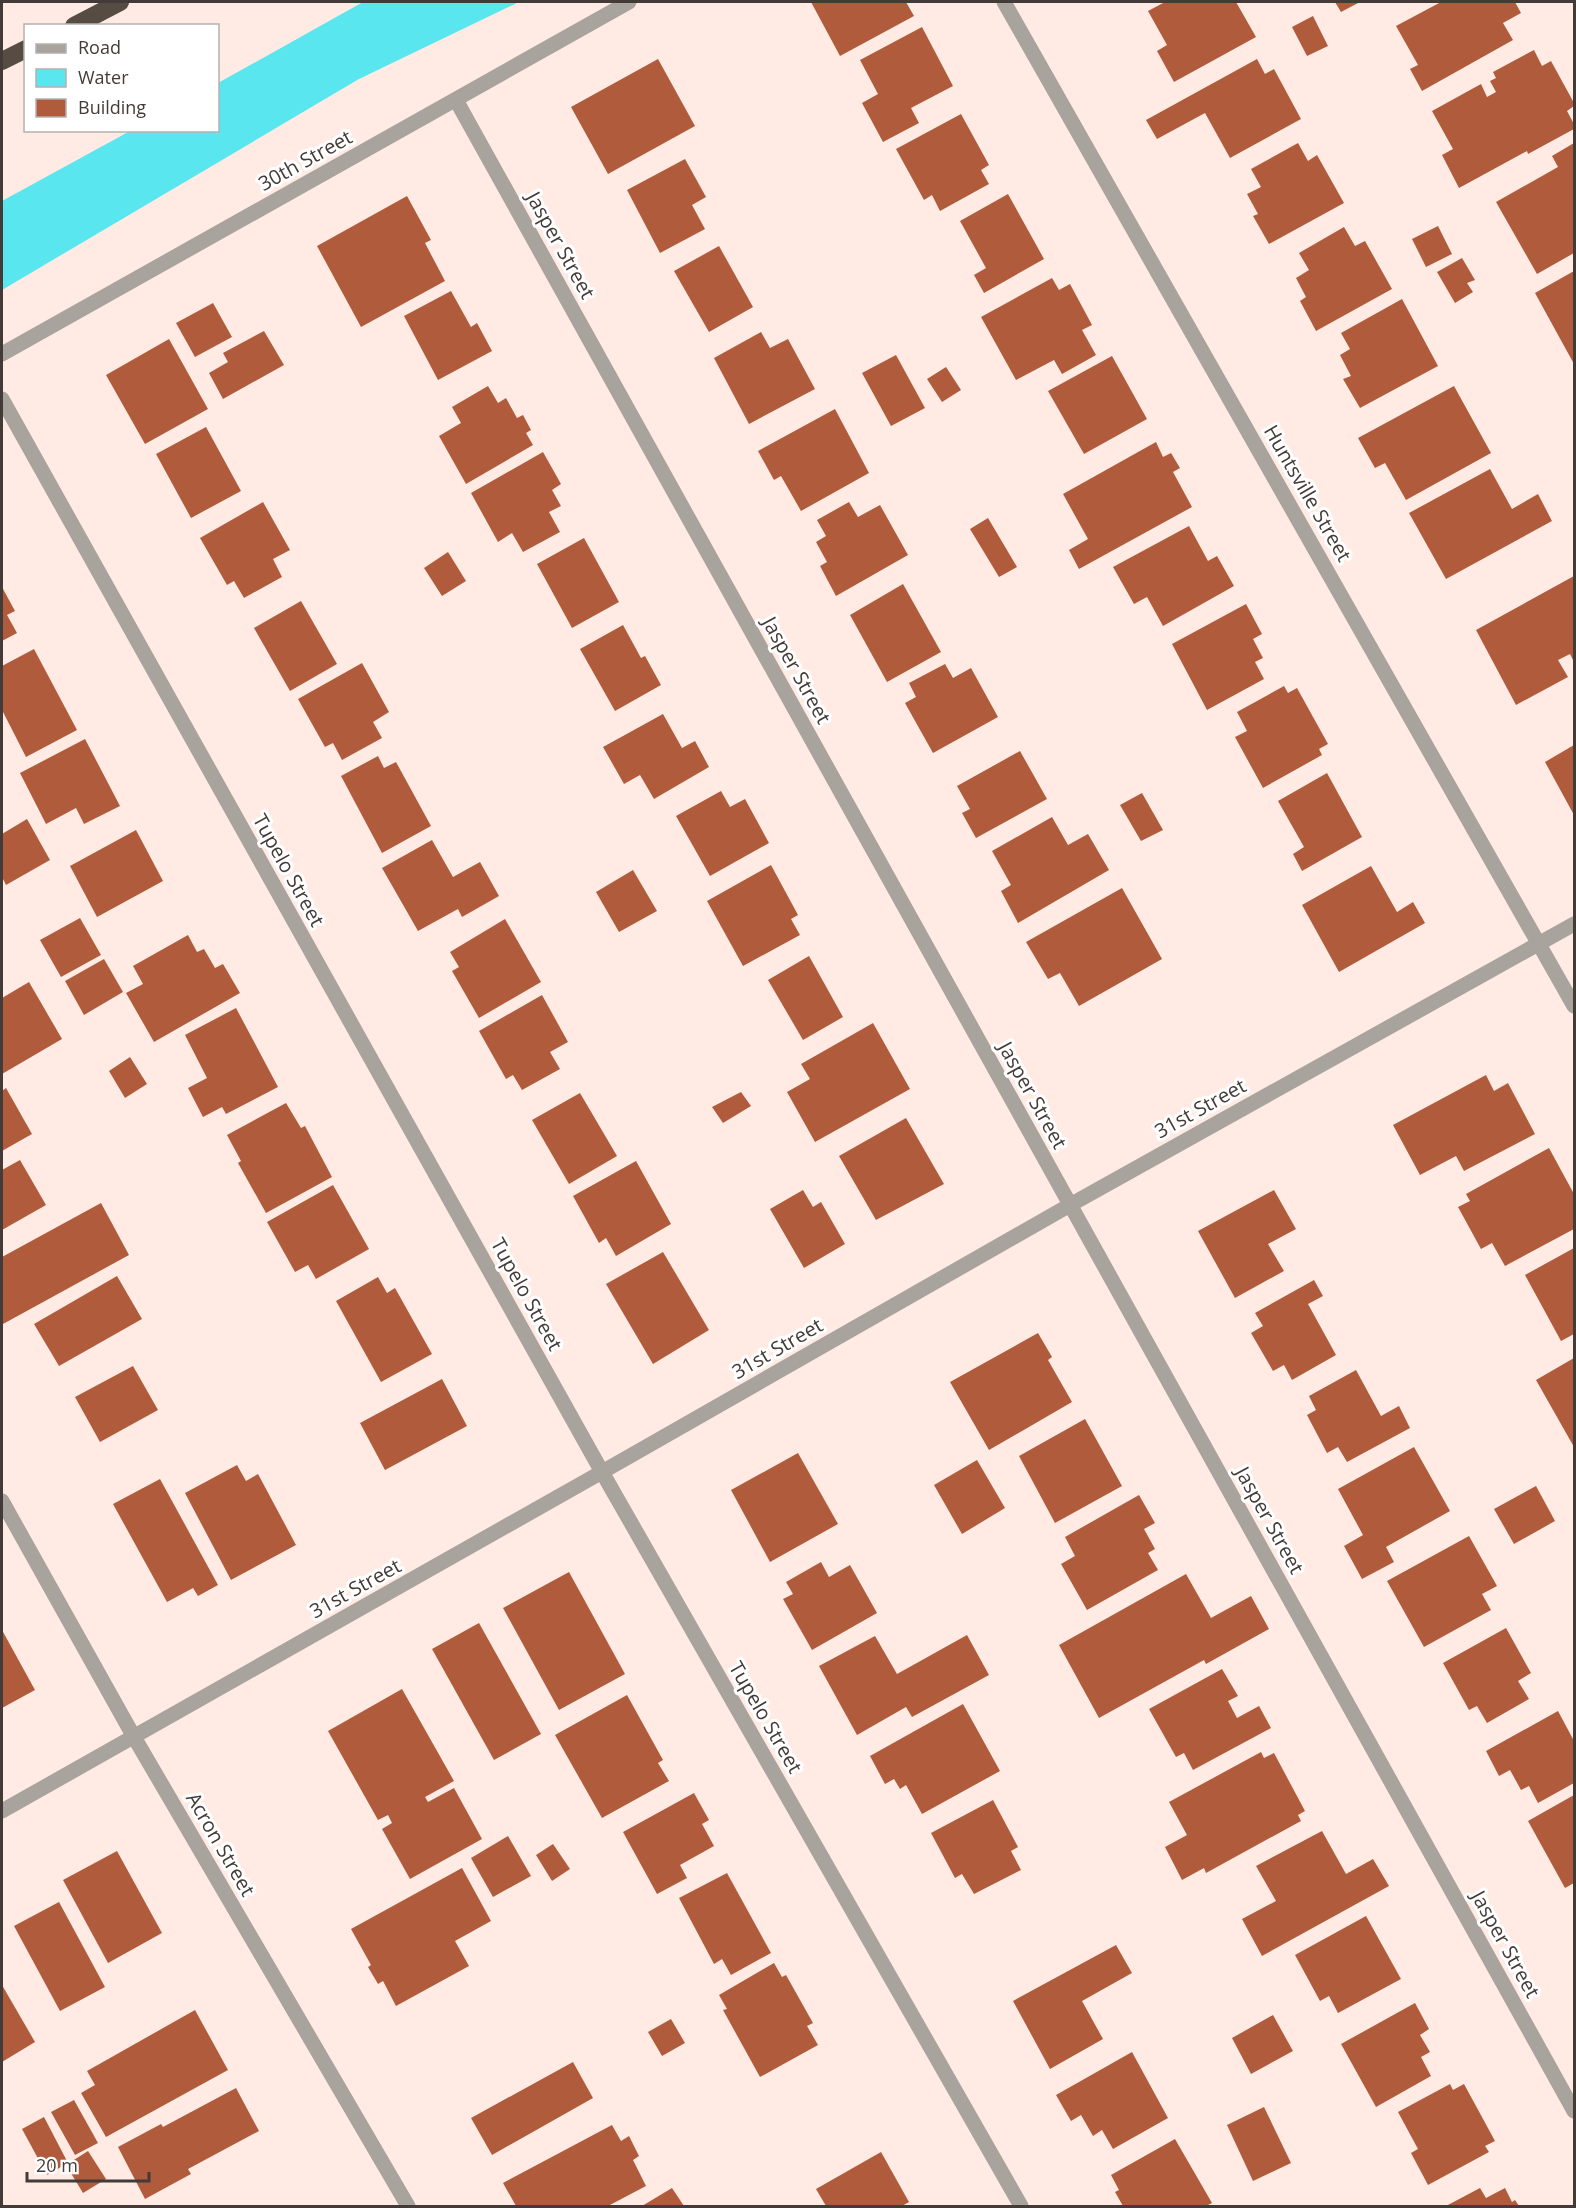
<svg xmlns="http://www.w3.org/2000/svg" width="1576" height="2208" font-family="'Open Sans',sans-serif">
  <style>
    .water { fill: #59e6ee }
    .building { fill: #b05b3b }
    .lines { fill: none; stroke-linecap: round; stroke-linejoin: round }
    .street { stroke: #a8a39d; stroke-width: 15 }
    .highway { stroke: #574c41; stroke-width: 18 }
    .labels { text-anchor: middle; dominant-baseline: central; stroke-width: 6; stroke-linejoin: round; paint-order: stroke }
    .street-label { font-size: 20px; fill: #433b38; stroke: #fff }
  </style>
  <rect width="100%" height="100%" fill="#ffebe4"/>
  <polygon class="water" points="363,2 519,2 359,79 2,290 2,201 130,131 218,130 218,83"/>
  <g class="building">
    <polygon points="811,2 906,2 914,16 840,56"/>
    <polygon points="1165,2 1236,2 1256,37 1174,82 1157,51 1167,45 1148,11"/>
    <polygon points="1335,2 1360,2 1341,12"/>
    <polygon points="1441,2 1515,2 1521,13 1503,23 1513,40 1422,91 1410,69 1418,65 1396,26"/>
    <polygon points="1313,16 1328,46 1307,56 1292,27"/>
    <polygon points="922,27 953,86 911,108 919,123 883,142 862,103 878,94 860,60"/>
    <polygon points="1534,50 1542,66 1551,61 1574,103 1574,106 1567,111 1574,124 1574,129 1528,154 1527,151 1459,188 1442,155 1453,149 1432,111 1481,84 1487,97 1496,92 1490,81 1496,78 1493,72"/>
    <polygon points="658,59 695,126 608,174 571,107"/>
    <polygon points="1257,59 1265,74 1274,69 1301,119 1230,158 1205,113 1157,139 1146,120"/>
    <polygon points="961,114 989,165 981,170 989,184 940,211 932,195 924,200 896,149"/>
    <polygon points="1298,143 1308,161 1317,155 1344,203 1269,244 1253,216 1258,214 1247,194 1261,187 1251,169"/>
    <polygon points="1574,143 1574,253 1537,274 1496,202 1558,167 1552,156"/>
    <polygon points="685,159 706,197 692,205 705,229 660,253 627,190"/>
    <polygon points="1008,194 1044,259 984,293 974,275 986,268 960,221"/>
    <polygon points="407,196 431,240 425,243 445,281 361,327 317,246"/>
    <polygon points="1438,226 1452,254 1426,267 1412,239"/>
    <polygon points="1344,227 1355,246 1365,241 1392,289 1316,331 1300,301 1306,297 1296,278 1309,270 1299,253"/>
    <polygon points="719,246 753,307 709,332 674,271"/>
    <polygon points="1462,258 1475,280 1467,283 1473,292 1455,303 1437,272"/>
    <polygon points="1574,271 1574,364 1535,293"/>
    <polygon points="1052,278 1059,290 1070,284 1092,325 1082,330 1096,355 1062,374 1054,360 1016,380 981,317"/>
    <polygon points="451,291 471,327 477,323 492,351 438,380 404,316"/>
    <polygon points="1402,299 1438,366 1360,408 1343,379 1351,376 1340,355 1350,349 1341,333"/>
    <polygon points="213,303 232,337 195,357 176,323"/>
    <polygon points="264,331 284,365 223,399 209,373 228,362 223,353"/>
    <polygon points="761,332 770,348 788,339 815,389 749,424 714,358"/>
    <polygon points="169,339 208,409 145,444 106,375"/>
    <polygon points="896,355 925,408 891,426 862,373"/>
    <polygon points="1112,356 1147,419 1084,454 1048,391"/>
    <polygon points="946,367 961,390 942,402 927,379"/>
    <polygon points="488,386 498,403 506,398 517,418 523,415 531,430 526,433 533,445 466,484 439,436 461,423 452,407"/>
    <polygon points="1454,386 1491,453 1406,500 1385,463 1375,468 1358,438"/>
    <polygon points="835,409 869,473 801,511 781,476 774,480 758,451"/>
    <polygon points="206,427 241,491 191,518 156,454"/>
    <polygon points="1156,442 1163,457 1171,453 1180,468 1173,472 1192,507 1079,569 1069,550 1088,539 1063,494"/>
    <polygon points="543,452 561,484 552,490 561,506 549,512 560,532 523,552 512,533 498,542 471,493"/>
    <polygon points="1490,469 1512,509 1538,494 1552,521 1446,579 1409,513"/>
    <polygon points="263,502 290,550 273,559 282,577 244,598 234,581 227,585 200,538"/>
    <polygon points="849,502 858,517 880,505 908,555 836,596 820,566 827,562 816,542 826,536 817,520"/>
    <polygon points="988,518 1017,567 999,577 970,529"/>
    <polygon points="1189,526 1208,561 1217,556 1234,586 1163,626 1147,597 1134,604 1113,567"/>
    <polygon points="584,538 619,602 572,628 537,564"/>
    <polygon points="448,552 466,581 442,596 424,568"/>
    <polygon points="1574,576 1574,662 1570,654 1558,660 1568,677 1516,705 1476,630"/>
    <polygon points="903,584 941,652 887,682 850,615"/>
    <polygon points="2,587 15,611 7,615 17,633 2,641"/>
    <polygon points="301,601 337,664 290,691 254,628"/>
    <polygon points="1246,604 1262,634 1253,639 1263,658 1255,662 1264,679 1207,710 1172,644"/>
    <polygon points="623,625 641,658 645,656 661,685 615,711 580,649"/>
    <polygon points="34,649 77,730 26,757 2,710 2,666"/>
    <polygon points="362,663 389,712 373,722 382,738 342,760 333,743 325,747 298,699"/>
    <polygon points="945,664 953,678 971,668 998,717 933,753 905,703 916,697 909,683"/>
    <polygon points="1284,686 1288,693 1297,688 1328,744 1319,749 1322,755 1263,788 1235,737 1247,731 1237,712"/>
    <polygon points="663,714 682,748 695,741 709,767 654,799 640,775 624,784 603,747"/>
    <polygon points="85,739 120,806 84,824 76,808 46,824 20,773"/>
    <polygon points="1574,745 1574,815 1545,762"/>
    <polygon points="1020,751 1047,799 976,838 962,813 970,809 957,786"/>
    <polygon points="378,756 384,768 396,762 431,826 382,853 341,776"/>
    <polygon points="1327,773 1362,837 1302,871 1293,854 1304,847 1278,801"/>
    <polygon points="721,791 730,807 745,799 769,843 710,876 676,816"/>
    <polygon points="1142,793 1163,830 1141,841 1120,805"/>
    <polygon points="1052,817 1068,845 1088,834 1109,870 1018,923 1001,891 1011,885 992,851"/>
    <polygon points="27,819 50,860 6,885 2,877 2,834"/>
    <polygon points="136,830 163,881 97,917 70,866"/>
    <polygon points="432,840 453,877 480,862 499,896 462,917 458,909 418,931 382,868"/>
    <polygon points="771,865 798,915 791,919 800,935 743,966 707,901"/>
    <polygon points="1371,866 1397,912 1413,902 1425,923 1339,972 1302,905"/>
    <polygon points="633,870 657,911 619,932 596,892"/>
    <polygon points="1122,888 1162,959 1079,1006 1060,973 1048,979 1026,942"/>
    <polygon points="80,918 101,955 61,977 40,940"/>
    <polygon points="505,919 541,982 479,1018 452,971 459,967 450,952"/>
    <polygon points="188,935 197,952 204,949 215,968 223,964 240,993 154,1042 126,993 143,984 133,966"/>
    <polygon points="809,956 843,1017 803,1040 768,980"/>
    <polygon points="104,959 123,992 84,1015 65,981"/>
    <polygon points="29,982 62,1039 2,1074 2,998"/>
    <polygon points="542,995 568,1042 550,1052 560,1069 522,1090 513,1075 506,1079 479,1031"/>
    <polygon points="236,1008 278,1087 226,1114 222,1107 203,1117 188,1088 207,1078 185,1035"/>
    <polygon points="873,1023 910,1089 815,1142 787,1092 810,1079 801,1064"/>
    <polygon points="130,1057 147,1084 125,1098 109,1071"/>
    <polygon points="1486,1075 1494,1091 1508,1083 1535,1134 1464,1171 1456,1156 1420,1175 1393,1125"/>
    <polygon points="6,1088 32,1134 2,1151 2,1091"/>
    <polygon points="741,1092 751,1106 723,1123 712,1107"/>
    <polygon points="580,1093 617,1156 569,1184 532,1120"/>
    <polygon points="286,1103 301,1128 305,1126 332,1177 266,1213 238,1163 241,1161 227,1135"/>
    <polygon points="906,1118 944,1184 876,1220 839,1156"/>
    <polygon points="1549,1148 1574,1194 1574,1229 1505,1266 1492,1243 1481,1249 1458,1207 1470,1201 1466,1194"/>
    <polygon points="20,1160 46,1205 2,1230 2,1170"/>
    <polygon points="636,1161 671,1224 616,1256 606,1238 599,1243 573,1196"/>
    <polygon points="333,1185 369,1249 316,1279 308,1265 295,1272 267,1222"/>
    <polygon points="803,1190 813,1207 821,1202 845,1244 804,1268 770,1209"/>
    <polygon points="1274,1190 1296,1229 1268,1244 1284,1271 1235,1298 1198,1231"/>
    <polygon points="101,1203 129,1255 3,1324 2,1257"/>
    <polygon points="1574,1248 1574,1334 1561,1341 1525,1275"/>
    <polygon points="663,1252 709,1330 653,1364 606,1284"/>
    <polygon points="117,1276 142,1319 59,1366 34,1324"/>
    <polygon points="378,1277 387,1293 395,1288 432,1354 381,1382 336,1301"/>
    <polygon points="1314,1280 1323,1296 1308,1304 1336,1355 1292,1380 1284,1365 1273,1371 1251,1333 1263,1326 1255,1313"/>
    <polygon points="1038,1333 1052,1357 1048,1360 1072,1402 989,1450 950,1382"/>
    <polygon points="1574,1358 1574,1447 1536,1380"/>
    <polygon points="133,1366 158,1410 100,1442 75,1397"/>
    <polygon points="1356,1370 1381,1416 1399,1406 1410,1428 1347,1462 1338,1447 1327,1453 1307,1415 1316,1410 1309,1396"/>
    <polygon points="442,1379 467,1426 385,1470 360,1423"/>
    <polygon points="1085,1419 1122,1486 1055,1523 1019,1456"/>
    <polygon points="1414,1447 1450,1511 1386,1547 1394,1562 1362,1579 1344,1546 1363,1535 1338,1489"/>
    <polygon points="798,1453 838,1524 770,1562 731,1490"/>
    <polygon points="977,1460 1005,1508 962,1534 934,1485"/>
    <polygon points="237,1465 246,1481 258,1474 296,1545 231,1580 185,1493"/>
    <polygon points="160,1479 218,1585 198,1596 193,1588 167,1602 113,1504"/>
    <polygon points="1536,1486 1555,1521 1514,1544 1494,1509"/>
    <polygon points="1139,1495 1155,1523 1144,1529 1155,1549 1148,1553 1158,1570 1087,1610 1061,1564 1075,1556 1065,1537"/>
    <polygon points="1469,1536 1497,1586 1482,1594 1491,1610 1424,1647 1387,1581"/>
    <polygon points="821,1562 829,1577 850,1565 877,1613 812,1650 783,1599 793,1594 786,1582"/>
    <polygon points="569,1572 625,1674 559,1710 503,1608"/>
    <polygon points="1186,1574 1211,1618 1251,1596 1269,1629 1206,1664 1204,1660 1099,1718 1059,1645"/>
    <polygon points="479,1623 541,1734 494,1760 432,1649"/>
    <polygon points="1506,1628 1531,1673 1518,1681 1529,1699 1487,1723 1477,1706 1469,1710 1443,1663"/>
    <polygon points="2,1630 35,1690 2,1708"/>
    <polygon points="967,1635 989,1675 912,1717 906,1707 857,1735 819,1666 875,1636 897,1674"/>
    <polygon points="1222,1669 1238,1696 1228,1701 1237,1718 1259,1706 1271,1728 1193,1770 1184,1753 1176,1757 1149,1709"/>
    <polygon points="402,1689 454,1781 425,1797 428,1802 454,1788 482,1839 410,1879 382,1829 392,1823 388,1815 378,1820 328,1731"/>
    <polygon points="627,1695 663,1760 658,1763 669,1781 602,1818 555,1735"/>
    <polygon points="963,1704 1000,1771 922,1814 906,1785 900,1789 894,1779 885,1784 870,1756"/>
    <polygon points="1558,1711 1574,1741 1574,1783 1538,1803 1529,1786 1521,1790 1510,1770 1499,1776 1486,1751"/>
    <polygon points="1261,1752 1264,1758 1274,1753 1305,1811 1298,1815 1301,1821 1206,1873 1204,1868 1182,1880 1165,1847 1187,1835 1169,1802"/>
    <polygon points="694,1793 709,1820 702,1824 714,1846 680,1865 687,1878 657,1894 623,1832"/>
    <polygon points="1574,1795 1574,1883 1565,1888 1528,1821"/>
    <polygon points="993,1800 1018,1847 1011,1851 1021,1870 974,1894 962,1874 955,1878 931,1833"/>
    <polygon points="1322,1831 1346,1874 1373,1859 1389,1886 1262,1956 1242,1919 1276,1901 1256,1866"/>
    <polygon points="508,1836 531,1876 493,1897 471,1858"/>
    <polygon points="553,1844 570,1869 552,1881 536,1855"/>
    <polygon points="117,1851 162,1933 108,1963 63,1880"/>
    <polygon points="462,1868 491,1921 455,1941 469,1966 396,2006 383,1981 378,1984 368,1967 371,1965 351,1929"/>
    <polygon points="727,1873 771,1953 731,1975 722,1959 714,1964 679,1898"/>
    <polygon points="59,1902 105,1987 60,2011 14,1926"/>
    <polygon points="1366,1916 1401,1979 1338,2013 1329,1996 1320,2001 1295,1955"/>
    <polygon points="1116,1945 1132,1973 1082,2001 1103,2039 1050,2069 1013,2001"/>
    <polygon points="774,1963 782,1977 786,1975 813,2023 807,2026 818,2045 760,2077 723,2010 727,2009 719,1995"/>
    <polygon points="2,1985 35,2042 2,2062"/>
    <polygon points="1415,2003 1429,2029 1420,2035 1430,2052 1421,2057 1431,2076 1376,2107 1341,2044"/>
    <polygon points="195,2010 228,2070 106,2137 81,2093 95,2085 87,2071"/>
    <polygon points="1273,2015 1293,2051 1251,2074 1232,2038"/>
    <polygon points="671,2019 685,2043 662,2056 648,2032"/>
    <polygon points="1132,2052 1168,2118 1113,2149 1102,2130 1093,2136 1081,2115 1071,2121 1056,2095"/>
    <polygon points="573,2062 593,2098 492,2155 471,2118"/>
    <polygon points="1450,2084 1453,2090 1464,2084 1495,2141 1485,2146 1489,2152 1428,2185 1411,2153 1418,2149 1398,2112"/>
    <polygon points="236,2088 259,2131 188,2169 191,2174 145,2199 118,2147 161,2124 163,2127"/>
    <polygon points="74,2100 98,2143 75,2155 51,2112"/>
    <polygon points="1264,2107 1291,2163 1253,2181 1227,2125"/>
    <polygon points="44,2117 68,2163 47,2175 22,2129"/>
    <polygon points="612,2125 621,2141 629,2136 639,2156 633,2160 646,2186 608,2206 516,2206 503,2183"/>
    <polygon points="1175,2139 1212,2203 1206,2206 1123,2206 1115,2192 1119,2190 1111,2175"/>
    <polygon points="88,2151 106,2179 83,2193 66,2165"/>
    <polygon points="881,2152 909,2202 902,2206 826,2206 816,2189"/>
    <polygon points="672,2188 684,2206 642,2206"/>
    <polygon points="1480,2188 1486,2198 1505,2188 1512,2202 1515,2200 1519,2206 1446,2206"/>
  </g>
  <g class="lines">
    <g class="street">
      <polyline points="1004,2 1574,1006"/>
      <polyline points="456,100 1574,2111"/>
      <polyline points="2,354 629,2"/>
      <polyline points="2,399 602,1472 1021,2206"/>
      <polyline points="2,1501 134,1737 408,2206"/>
      <polyline points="2,1811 602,1472 1070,1205 1574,924"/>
    </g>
    <g class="highway">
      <polyline points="74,26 120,2"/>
      <polyline points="2,61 26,49"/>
    </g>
  </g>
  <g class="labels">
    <g class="street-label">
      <text transform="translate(305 160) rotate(-29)">30th Street</text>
      <text transform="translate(561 245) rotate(61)">Jasper Street</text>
      <text transform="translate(1308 493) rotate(60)">Huntsville Street</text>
      <text transform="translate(797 670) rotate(61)">Jasper Street</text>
      <text transform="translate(289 870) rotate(61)">Tupelo Street</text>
      <text transform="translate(1033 1095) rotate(61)">Jasper Street</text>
      <text transform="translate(1200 1108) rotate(-29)">31st Street</text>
      <text transform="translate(527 1294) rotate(61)">Tupelo Street</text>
      <text transform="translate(777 1348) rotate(-30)">31st Street</text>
      <text transform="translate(1270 1520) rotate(61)">Jasper Street</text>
      <text transform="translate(355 1588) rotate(-29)">31st Street</text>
      <text transform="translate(766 1717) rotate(60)">Tupelo Street</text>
      <text transform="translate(221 1844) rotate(60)">Acron Street</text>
      <text transform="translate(1506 1944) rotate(61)">Jasper Street</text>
    </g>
  </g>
  <rect width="1576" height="2208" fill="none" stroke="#433b38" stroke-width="6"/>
  <rect x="24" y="24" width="195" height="108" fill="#ffffff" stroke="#b4b1af" stroke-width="1.5"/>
  <rect x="36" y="44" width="30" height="9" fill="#a8a39d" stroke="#b4b1af" stroke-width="1.5"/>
  <text x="78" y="54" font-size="18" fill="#433b38">Road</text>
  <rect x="36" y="69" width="30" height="18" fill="#59e6ee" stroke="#b4b1af" stroke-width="1.5"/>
  <text x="78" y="84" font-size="18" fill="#433b38">Water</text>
  <rect x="36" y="99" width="30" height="18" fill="#b05b3b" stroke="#b4b1af" stroke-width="1.5"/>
  <text x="78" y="114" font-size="18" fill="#433b38">Building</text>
  <path d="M27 2172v9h122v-9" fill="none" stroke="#433b38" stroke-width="3"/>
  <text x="36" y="2172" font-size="18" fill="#433b38" stroke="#ffffff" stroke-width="4.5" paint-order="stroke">20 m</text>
</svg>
